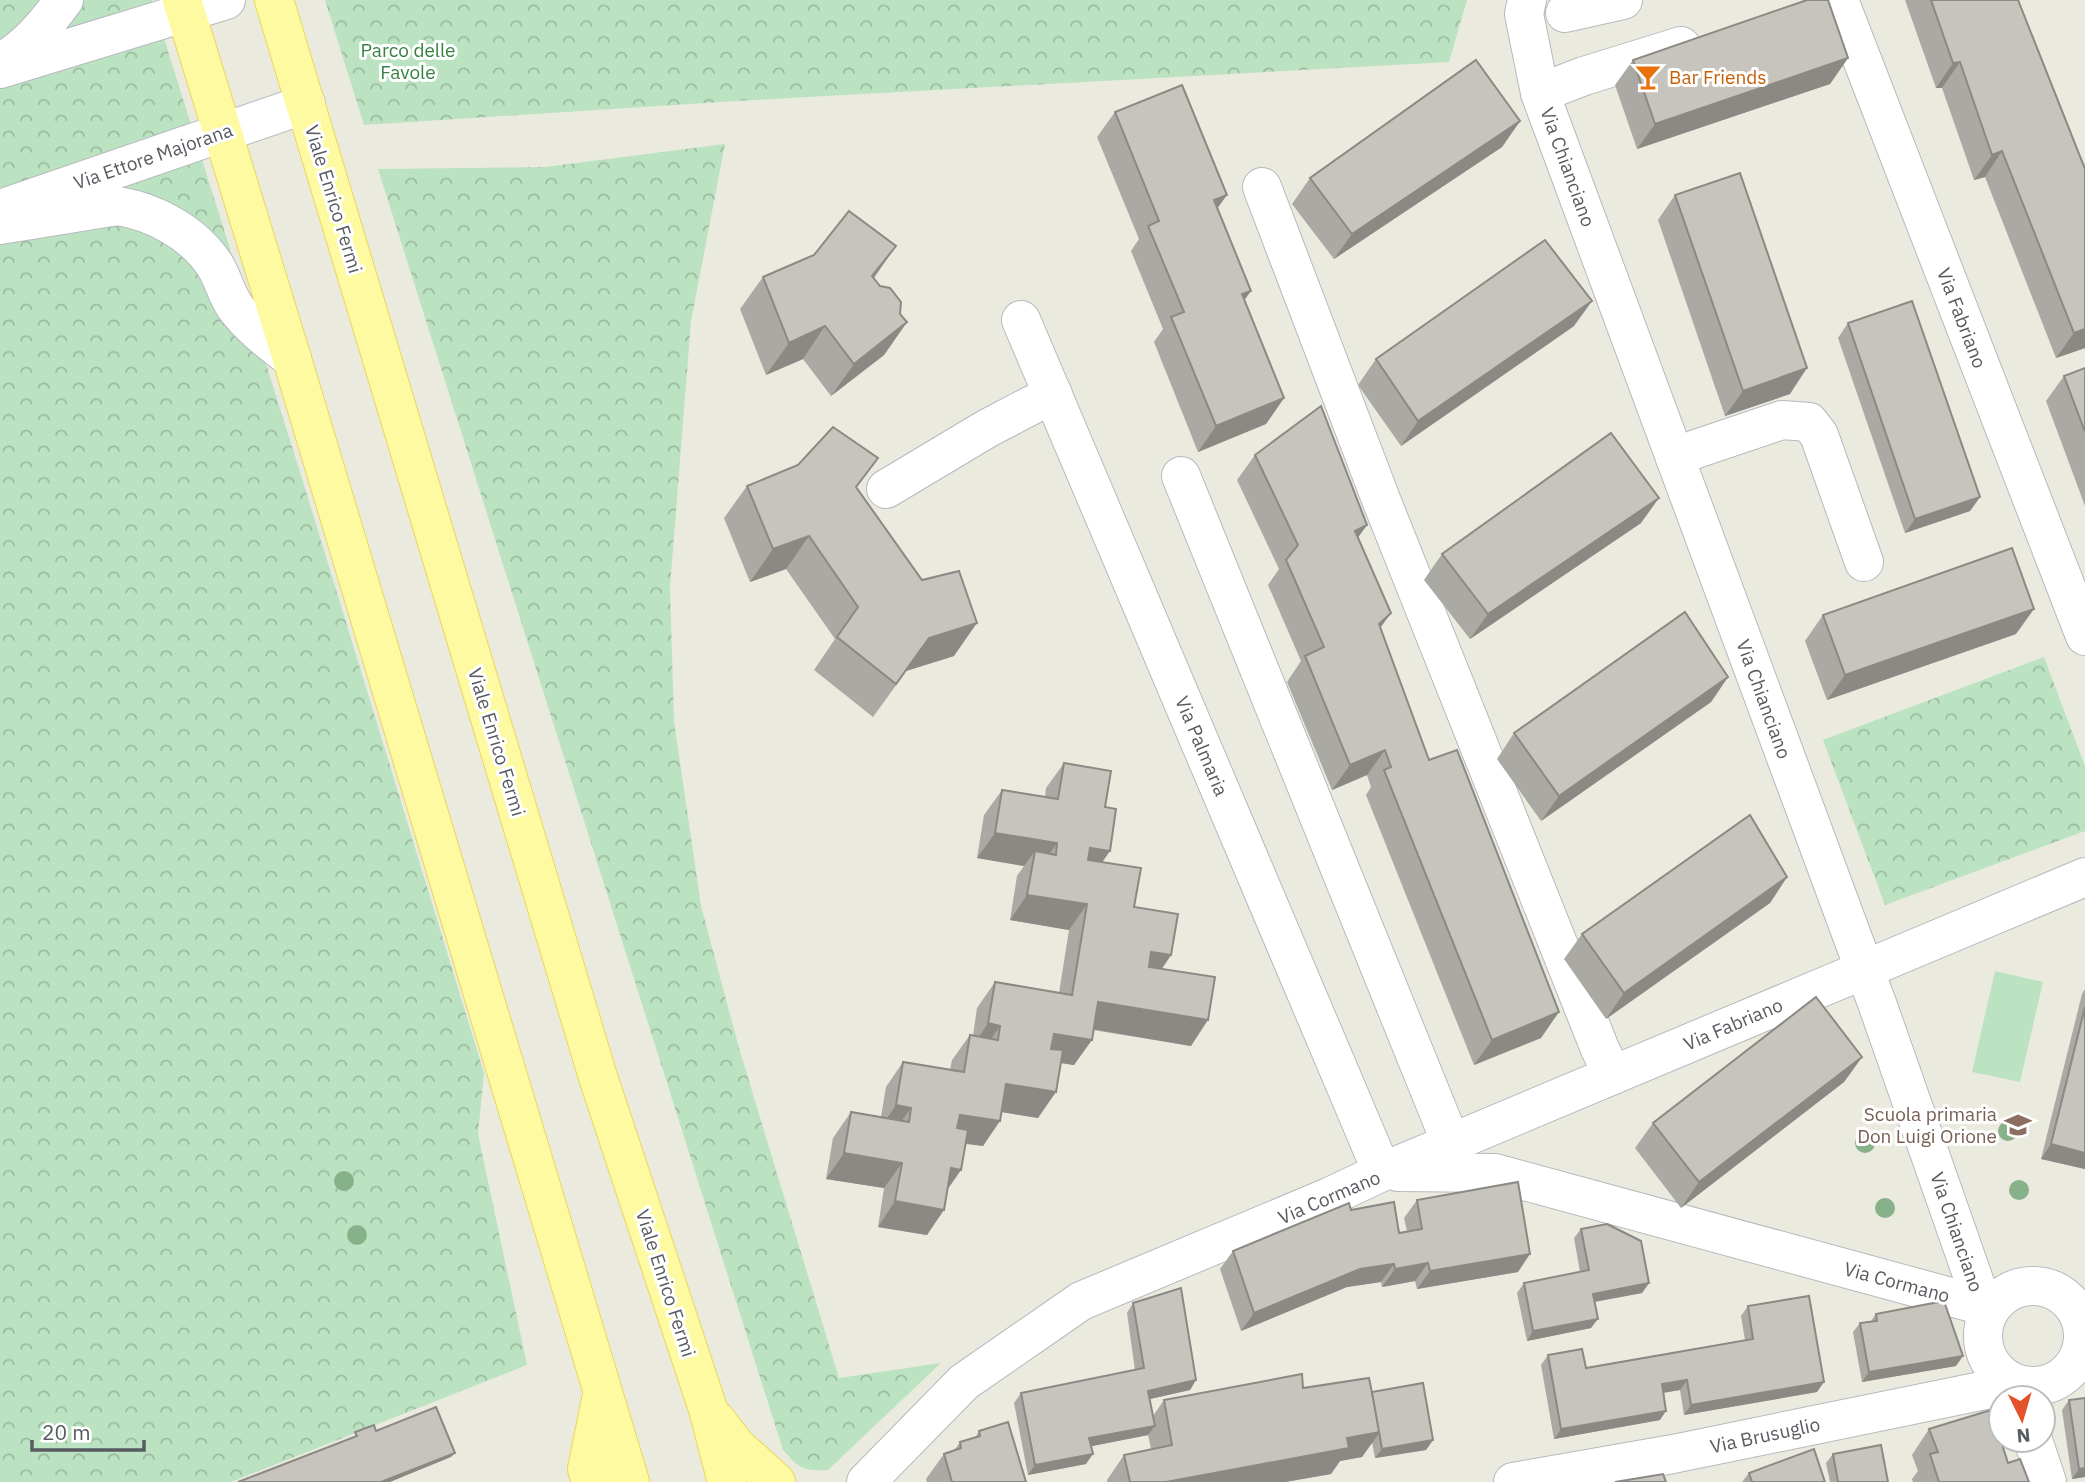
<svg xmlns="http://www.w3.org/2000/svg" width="2085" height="1482" font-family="'IBM Plex Sans',sans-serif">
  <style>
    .park { fill: url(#park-crowns) }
    .pitch { fill: #bbe3c1 }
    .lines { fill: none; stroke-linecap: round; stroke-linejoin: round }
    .minor-casing { stroke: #b7b9be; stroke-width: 40 }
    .major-casing { stroke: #edd656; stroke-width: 40 }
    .minor { stroke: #fff; stroke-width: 38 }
    .major { stroke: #fdfaa2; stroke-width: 38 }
    .tree { fill: #87b189 }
    .wall { fill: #aaa9a3 }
    .shaded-wall { fill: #8b8984 }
    .building { fill: #c6c4bd; stroke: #8b8984; stroke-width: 2 }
    .labels { text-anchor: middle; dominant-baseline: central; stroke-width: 6; stroke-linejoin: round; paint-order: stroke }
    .park-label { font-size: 19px; fill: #368243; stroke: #fff }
    .food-label { font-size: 19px; fill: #c56008; stroke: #fff; text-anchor: start }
    .street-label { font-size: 19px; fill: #585b60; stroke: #fff }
    .education-label { font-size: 19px; fill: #785e54; stroke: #fff; text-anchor: end }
  </style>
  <defs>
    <pattern id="park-crowns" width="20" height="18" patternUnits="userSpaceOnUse" patternTransform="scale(1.75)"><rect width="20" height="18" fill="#bbe3c1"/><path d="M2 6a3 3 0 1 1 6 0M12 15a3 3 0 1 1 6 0" fill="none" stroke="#9bbba0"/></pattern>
  </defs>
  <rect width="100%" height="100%" fill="#ebeadf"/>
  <g class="park">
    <polygon points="0,0 152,0 304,485 484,1073 478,1134 527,1365 231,1482 0,1482"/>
    <polygon points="325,0 1467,0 1449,62 736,101 364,125"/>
    <path d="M725 144 691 321 670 587 674 721 701 906 739 1048 839 1378 941 1363 828 1470C802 1471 800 1469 783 1450L378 169 545 167Z"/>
    <polygon points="2044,657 2085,766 2085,831 1885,905 1823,740"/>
  </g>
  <polygon class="pitch" points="1995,971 2043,982 2020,1082 1972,1072"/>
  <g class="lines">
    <g class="minor-casing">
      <g id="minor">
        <polyline points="1527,0 1524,14 1540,93 1878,1006 1983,1306"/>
        <polyline points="1839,0 2085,636"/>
        <polyline points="1565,13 1623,0"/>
        <path d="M1 62C27 48 47 23 64 0"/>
        <polyline points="0,69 226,0"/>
        <polyline points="1540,93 1584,76 1681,46"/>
        <polyline points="1262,187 1382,502 1600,1049 1613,1075"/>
        <polyline points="9,206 306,104"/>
        <path d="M0 225 118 206C155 212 193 233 214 264 223 277 226 295 236 308 251 328 273 344 292 359"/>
        <polyline points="1021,320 1382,1172"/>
        <polyline points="1675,458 1696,449 1782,420 1809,422 1819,435 1864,562"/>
        <polyline points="1181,476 1451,1143"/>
        <polyline points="886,489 988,428 1053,394"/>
        <polyline points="1398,1172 1495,1173 1991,1308"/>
        <circle cx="2033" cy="1336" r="50"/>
        <polyline points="2033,1440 2047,1482"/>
        <polyline points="866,1482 964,1382 1081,1301 1329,1197 1382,1172 2085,877"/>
        <polyline points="1513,1482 1673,1454 2015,1384"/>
      </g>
    </g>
    <g class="major-casing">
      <g id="major">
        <polyline points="182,0 292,359 630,1482"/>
        <polyline points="274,0 598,1077 708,1409 727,1482"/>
        <polyline points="715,1419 736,1446 776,1482"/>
        <polyline points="591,1482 587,1469 602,1395"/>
      </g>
    </g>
    <use href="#minor" class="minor"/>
    <use href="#major" class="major"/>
  </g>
  <g class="tree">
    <circle cx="2008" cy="1131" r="10"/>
    <circle cx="1865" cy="1143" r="10"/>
    <circle cx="344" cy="1181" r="10"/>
    <circle cx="2019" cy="1190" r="10"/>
    <circle cx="1885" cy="1208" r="10"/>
    <circle cx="357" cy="1235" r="10"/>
  </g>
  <g class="wall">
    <polygon points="1905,0 2018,0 2085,169 2085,348 2056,358 1985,177 1974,180 1942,88 1936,88"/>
    <polygon points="1848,58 1830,84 1637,149 1615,85 1633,60"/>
    <polygon points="1115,112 1217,209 1244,300 1284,398 1266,424 1198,452 1154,342 1163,329 1131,251 1139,239 1097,137"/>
    <polygon points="1520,121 1502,147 1334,259 1292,204 1310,178"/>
    <polygon points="1675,195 1790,394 1725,416 1658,220"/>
    <polygon points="896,246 874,278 900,314 907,322 884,355 831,396 803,359 766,375 740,309 763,277"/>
    <polygon points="1848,323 1980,497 1970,511 1905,533 1838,338"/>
    <polygon points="1574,326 1401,446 1358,385 1376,359"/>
    <polygon points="2085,368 2085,506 2046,401 2064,376"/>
    <polygon points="1255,455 1367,525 1358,537 1380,628 1429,760 1541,1038 1474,1065 1366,795 1371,787 1367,775 1332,790 1287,682 1301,661 1268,585 1279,569 1237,480"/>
    <polygon points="747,486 857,488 954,656 906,671 873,717 814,670 835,639 786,569 750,582 724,518"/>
    <polygon points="1641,523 1470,639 1424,580 1442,554"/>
    <polygon points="1823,615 2016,634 1827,700 1805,641"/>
    <polygon points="1728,677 1711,702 1541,821 1497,759 1514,733"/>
    <polygon points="1064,763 1105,807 1102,862 1134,907 1171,955 1162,969 1191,1046 1093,1030 1074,1065 1060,1063 1038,1118 1002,1112 983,1146 965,1144 961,1170 948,1189 927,1235 878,1227 884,1188 826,1179 833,1138 851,1112 881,1117 886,1087 903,1062 950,1070 952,1060 970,1035 973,1036 977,1008 995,982 1059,993 1069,930 1010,920 1017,876 1024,866 977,858 984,815 1002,790 1045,797 1046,788"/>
    <polygon points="1787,877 1770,903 1606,1019 1564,959 1582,934"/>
    <polygon points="2085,989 2085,1169 2041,1159 2082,994"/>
    <polygon points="1862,1057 1844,1082 1681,1208 1635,1148 1653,1123"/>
    <polygon points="1417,1200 1518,1272 1417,1289 1415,1281 1382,1287 1381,1282 1347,1287 1241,1331 1220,1269 1233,1251 1351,1210 1399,1233 1407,1231 1404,1218"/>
    <polygon points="1581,1229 1649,1283 1642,1293 1595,1302 1591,1328 1527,1341 1517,1293 1524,1283 1580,1272 1574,1238"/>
    <polygon points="1133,1303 1196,1380 1190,1390 1150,1399 1153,1416 1164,1400 1303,1388 1372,1392 1433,1440 1426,1450 1375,1458 1372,1442 1362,1457 1340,1461 1331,1474 1285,1482 1107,1482 1107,1480 1124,1455 1151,1449 1148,1435 1091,1446 1086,1464 1028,1475 1014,1403 1021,1393 1135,1370 1127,1313"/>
    <polygon points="1748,1306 1817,1392 1684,1415 1680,1390 1663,1393 1660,1420 1554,1439 1541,1365 1548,1355 1586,1368 1745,1340 1741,1316"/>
    <polygon points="1876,1314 1956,1366 1862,1382 1853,1332 1860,1323 1871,1321"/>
    <polygon points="2085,1398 2085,1477 2072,1479 2062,1410 2069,1400"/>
    <polygon points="1929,1429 2008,1463 2029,1482 1913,1482 1912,1479 1918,1471 1912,1455"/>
    <polygon points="979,1431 1026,1482 927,1482 926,1479 944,1454 954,1451 960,1442 975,1438"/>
    <polygon points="1833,1454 1888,1482 1830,1482 1826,1463"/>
    <polygon points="1749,1473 1825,1482 1742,1482"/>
  </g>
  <g class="shaded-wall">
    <polygon points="1848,58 1830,84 1637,149 1655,124"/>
    <polygon points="1960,62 1942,88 1936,88 1953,63"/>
    <polygon points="1520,121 1502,147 1334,259 1352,234"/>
    <polygon points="2002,151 1985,177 1974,180 1992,155"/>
    <polygon points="1227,195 1209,220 1214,200"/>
    <polygon points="896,246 873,278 872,276"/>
    <polygon points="1251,291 1233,316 1242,294"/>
    <polygon points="1592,301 1574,326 1401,446 1418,421"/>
    <polygon points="907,322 884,355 831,396 854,364"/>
    <polygon points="825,326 803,359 766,375 789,343"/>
    <polygon points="2085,329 2085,348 2056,358 2074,333"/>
    <polygon points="1807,368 1790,394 1725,416 1743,391"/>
    <polygon points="1284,398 1266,424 1198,452 1216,426"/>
    <polygon points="1980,497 1970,511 1905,533 1915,519"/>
    <polygon points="1659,498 1641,523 1470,639 1488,614"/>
    <polygon points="1367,525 1349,550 1355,531"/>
    <polygon points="809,536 786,569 750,582 773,549"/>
    <polygon points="2034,609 2016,634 1827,700 1845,675"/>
    <polygon points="1391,613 1373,638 1379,624"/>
    <polygon points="977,623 954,656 906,671 873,717 929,638"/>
    <polygon points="1728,677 1711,702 1541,821 1559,796"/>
    <polygon points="1385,750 1367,775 1332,790 1350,765"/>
    <polygon points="995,833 1057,843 1039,869 1035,851 1024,866 977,858"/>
    <polygon points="1090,848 1110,851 1092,877 1072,873"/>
    <polygon points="1787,877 1770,903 1606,1019 1624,993"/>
    <polygon points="1027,895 1087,904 1069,930 1010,920"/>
    <polygon points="1151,952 1171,955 1154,980 1133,977"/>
    <polygon points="1098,1002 1208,1020 1191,1046 1080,1027"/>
    <polygon points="1559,1012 1541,1038 1474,1065 1492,1040"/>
    <polygon points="988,1023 1000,1026 983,1051 971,1049"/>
    <polygon points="1054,1034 1092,1040 1074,1065 1036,1059"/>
    <polygon points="1862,1057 1844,1082 1681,1208 1699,1182"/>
    <polygon points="1006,1084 1056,1092 1038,1118 989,1110"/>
    <polygon points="896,1105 911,1108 893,1133 879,1130"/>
    <polygon points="960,1115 1000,1121 983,1146 942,1140"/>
    <polygon points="2051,1144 2085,1153 2085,1169 2041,1159"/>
    <polygon points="844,1153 902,1163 884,1188 826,1179"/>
    <polygon points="951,1168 961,1170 943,1195"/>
    <polygon points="895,1201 944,1210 927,1235 878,1227"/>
    <polygon points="1530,1254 1518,1272 1417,1289 1430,1271"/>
    <polygon points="1428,1263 1415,1281 1382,1287 1395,1269"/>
    <polygon points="1394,1264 1381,1282 1347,1287 1241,1331 1254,1313 1360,1269"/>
    <polygon points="1649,1283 1642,1293 1587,1303 1593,1294"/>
    <polygon points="1598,1319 1591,1328 1527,1341 1533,1331"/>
    <polygon points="1963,1356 1956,1366 1862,1382 1869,1372"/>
    <polygon points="1196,1380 1190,1390 1141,1401 1148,1391"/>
    <polygon points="1687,1380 1680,1390 1655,1394 1662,1384"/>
    <polygon points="1824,1382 1817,1392 1684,1415 1691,1405"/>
    <polygon points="1666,1411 1660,1420 1554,1439 1561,1429"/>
    <polygon points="1155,1426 1148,1435 1083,1448 1089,1438"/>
    <polygon points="1380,1432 1362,1457 1340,1461 1331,1474 1285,1482 1166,1482 1347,1438"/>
    <polygon points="1433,1440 1426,1450 1375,1458 1382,1449"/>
    <polygon points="455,1453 451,1457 390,1482 381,1482"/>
    <polygon points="1093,1454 1086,1464 1028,1475 1035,1465"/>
    <polygon points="2085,1468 2085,1477 2072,1479 2079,1469"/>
  </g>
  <g class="building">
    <polygon points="1807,0 1828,0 1848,58 1655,124 1633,60"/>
    <polygon points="1931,0 2018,0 2085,169 2085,329 2074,333 2002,151 1992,155 1960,62 1953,63"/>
    <polygon points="1476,60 1520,121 1352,234 1310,178"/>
    <polygon points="1182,85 1227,195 1214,200 1251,291 1242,294 1284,398 1216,426 1171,317 1184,312 1148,226 1159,221 1115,112"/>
    <polygon points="1740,173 1807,368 1743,391 1675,195"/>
    <polygon points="849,211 896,246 872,276 880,286 890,288 901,302 900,314 907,322 854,364 825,326 789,343 763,277 814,255"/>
    <polygon points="1545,240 1592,301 1418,421 1376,359"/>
    <polygon points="1912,301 1980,497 1915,519 1848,323"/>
    <polygon points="2085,368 2085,432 2064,376"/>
    <polygon points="1321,406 1367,525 1355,531 1391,613 1379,624 1429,760 1457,750 1559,1012 1492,1040 1384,770 1391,767 1385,750 1350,765 1305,656 1324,647 1286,560 1298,545 1255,455"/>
    <polygon points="833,427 878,458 856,487 922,580 959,571 977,623 929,638 896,684 837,637 858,607 809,536 773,549 747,486 798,465"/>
    <polygon points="1611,433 1659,498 1488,614 1442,554"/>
    <polygon points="2012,548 2034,609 1845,675 1823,615"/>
    <polygon points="1685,612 1728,677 1559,796 1514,733"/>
    <polygon points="1064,763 1111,771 1105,807 1116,809 1110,851 1090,848 1088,860 1141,868 1134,907 1178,914 1171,955 1151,952 1149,967 1215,977 1208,1020 1098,1002 1092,1040 1054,1034 1051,1049 1063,1050 1056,1092 1006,1084 1000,1121 960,1115 957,1128 968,1130 961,1170 951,1168 944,1210 895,1201 902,1163 844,1153 851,1112 909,1122 911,1108 896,1105 903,1062 964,1072 970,1035 998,1040 1000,1026 988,1023 995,982 1072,995 1087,904 1027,895 1035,851 1056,855 1057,843 995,833 1002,790 1058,799"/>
    <polygon points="1750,815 1787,877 1624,993 1582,934"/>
    <polygon points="1816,997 1862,1057 1699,1182 1653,1123"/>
    <polygon points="2085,1007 2085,1153 2051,1144"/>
    <polygon points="1518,1182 1530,1254 1430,1271 1428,1263 1395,1269 1394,1264 1360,1269 1254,1313 1233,1251 1349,1203 1351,1210 1394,1202 1399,1233 1422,1229 1417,1200"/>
    <polygon points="1607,1224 1641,1241 1649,1283 1593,1294 1598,1319 1533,1331 1524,1283 1589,1270 1581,1229"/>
    <polygon points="1181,1288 1196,1380 1148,1391 1155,1426 1089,1438 1093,1454 1035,1465 1021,1393 1144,1368 1133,1303"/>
    <polygon points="1809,1296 1824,1382 1691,1405 1687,1380 1662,1384 1666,1411 1561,1429 1548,1355 1582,1349 1586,1368 1753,1339 1748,1306"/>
    <polygon points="1944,1301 1963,1356 1869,1372 1860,1323 1877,1321 1876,1314"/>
    <polygon points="1302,1374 1303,1388 1369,1378 1380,1432 1347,1438 1349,1448 1166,1482 1130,1482 1124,1455 1172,1445 1164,1400"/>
    <polygon points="1423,1383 1433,1440 1382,1449 1372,1392"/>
    <polygon points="2085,1398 2085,1468 2079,1469 2069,1400"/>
    <polygon points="436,1407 455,1453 381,1482 238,1482 357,1436 355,1432 374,1425 376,1431"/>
    <polygon points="1991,1410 2008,1463 2020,1459 2029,1482 1939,1482 1930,1454 1938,1452 1929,1429"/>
    <polygon points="1008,1422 1026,1482 952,1482 944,1454 961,1448 960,1442 980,1436 979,1431"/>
    <polygon points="1881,1445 1888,1482 1838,1482 1833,1454"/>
    <polygon points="1814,1449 1825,1482 1752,1482 1749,1473"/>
    <polygon points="1663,1474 1666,1482 1615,1482"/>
  </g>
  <defs>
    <g id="bar-bare" transform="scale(2.1)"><path d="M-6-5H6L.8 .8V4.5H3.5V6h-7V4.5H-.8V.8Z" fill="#e8710a" stroke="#fff" stroke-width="2.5" paint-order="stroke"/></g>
    <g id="school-bare" transform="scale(2.1)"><path d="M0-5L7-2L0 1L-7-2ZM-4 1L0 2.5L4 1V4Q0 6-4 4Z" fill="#8d6e63" stroke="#fff" stroke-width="2.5" paint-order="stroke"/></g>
  </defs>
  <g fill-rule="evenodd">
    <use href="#bar-bare" x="1648" y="77"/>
    <use href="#school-bare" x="2018" y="1125"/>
  </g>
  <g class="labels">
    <g class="park-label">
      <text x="408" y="50">Parco delle<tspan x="408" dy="22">Favole</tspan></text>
    </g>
    <g class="food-label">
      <text x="1669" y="77">Bar Friends</text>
    </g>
    <g class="street-label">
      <text transform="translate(153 156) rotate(-19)">Via Ettore Majorana</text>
      <text transform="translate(1568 167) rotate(70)">Via Chianciano</text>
      <text transform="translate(334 199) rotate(73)">Viale Enrico Fermi</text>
      <text transform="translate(1962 318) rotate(69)">Via Fabriano</text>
      <text transform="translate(1764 699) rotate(70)">Via Chianciano</text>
      <text transform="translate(497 742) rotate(73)">Viale Enrico Fermi</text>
      <text transform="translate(1202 746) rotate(67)">Via Palmaria</text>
      <text transform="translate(1733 1024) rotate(-23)">Via Fabriano</text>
      <text transform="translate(1329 1197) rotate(-23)">Via Cormano</text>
      <text transform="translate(1957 1232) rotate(71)">Via Chianciano</text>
      <text transform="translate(1897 1282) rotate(15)">Via Cormano</text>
      <text transform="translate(666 1283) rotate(72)">Viale Enrico Fermi</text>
      <text transform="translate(1765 1435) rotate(-12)">Via Brusuglio</text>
    </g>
    <g class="education-label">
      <text x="1997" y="1114">Scuola primaria<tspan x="1997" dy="22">Don Luigi Orione</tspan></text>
    </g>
  </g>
  <g transform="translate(2022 1419) rotate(175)"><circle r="33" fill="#ffffff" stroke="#bcbdbf" stroke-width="2"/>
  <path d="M0-5L12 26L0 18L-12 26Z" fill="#e4522c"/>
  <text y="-10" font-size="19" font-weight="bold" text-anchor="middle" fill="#585b60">N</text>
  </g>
  <path d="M32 1440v10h112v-10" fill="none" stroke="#585b60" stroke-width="3.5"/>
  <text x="42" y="1440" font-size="21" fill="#585b60" stroke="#ffffff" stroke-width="5" paint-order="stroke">20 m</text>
</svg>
